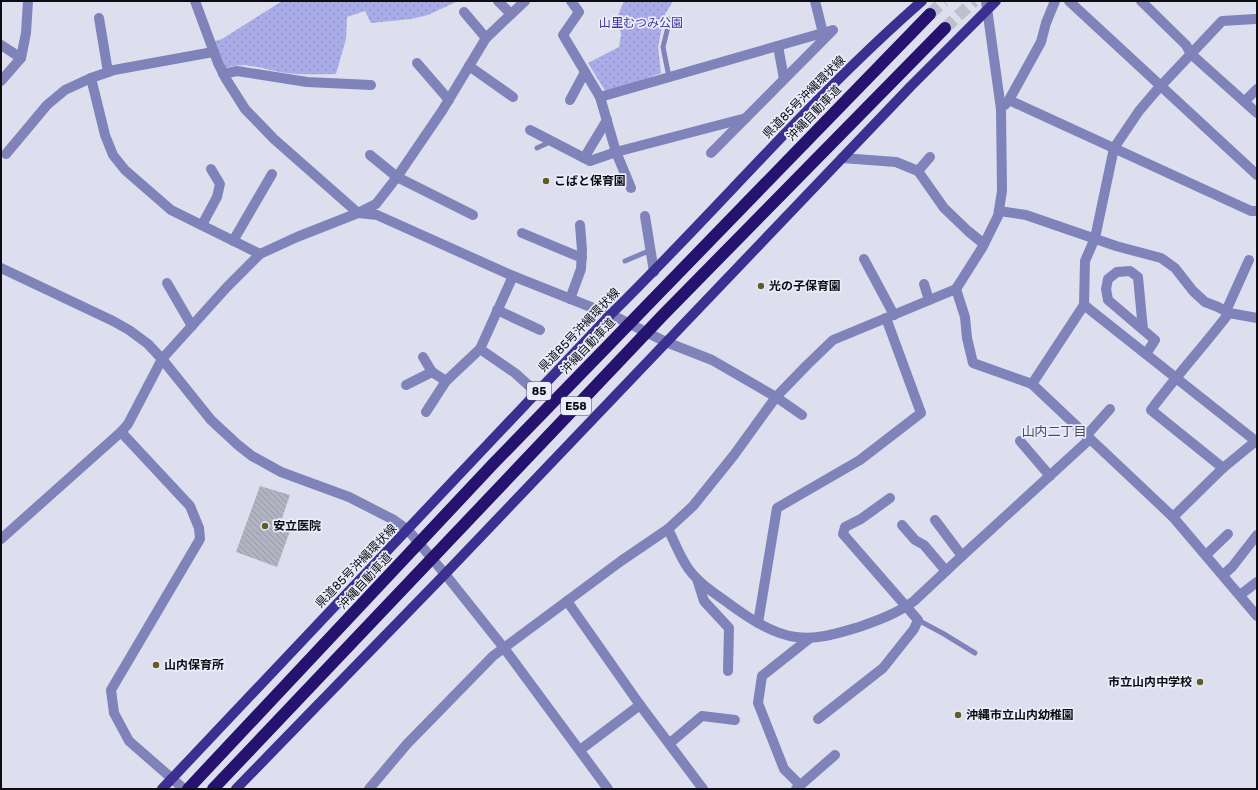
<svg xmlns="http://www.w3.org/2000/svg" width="1258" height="790" font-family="Rubik,'Noto Sans JP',sans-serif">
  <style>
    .park { fill: url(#park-dots) }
    .building { fill: url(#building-back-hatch) }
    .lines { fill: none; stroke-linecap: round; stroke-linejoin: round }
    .motorway-tunnel { stroke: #bebfcd; stroke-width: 12; stroke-dasharray: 12 6; stroke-linecap: butt }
    .service { stroke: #8083b9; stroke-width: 5 }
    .minor { stroke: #8083b9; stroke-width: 10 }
    .tertiary { stroke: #8083b9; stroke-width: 10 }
    .primary { stroke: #3b2f91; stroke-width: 10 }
    .motorway { stroke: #26136f; stroke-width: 12 }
    .poi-dot { fill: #625b28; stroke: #eaecfb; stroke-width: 1.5 }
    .labels { text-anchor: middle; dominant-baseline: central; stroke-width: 3.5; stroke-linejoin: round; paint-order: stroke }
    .shield { fill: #eaecfb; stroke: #4f4f57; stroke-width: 1 }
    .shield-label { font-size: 11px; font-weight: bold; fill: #0c0c11 }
    .park-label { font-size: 12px; fill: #3f3696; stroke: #eaecfb }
    .street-label { font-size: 12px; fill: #0c0c11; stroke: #eaecfb }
    .poi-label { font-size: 12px; font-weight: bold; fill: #0c0c11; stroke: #eaecfb; text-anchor: start }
    .neighbourhood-label { font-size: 13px; fill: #4c4d5a; stroke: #eaecfb }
  </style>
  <defs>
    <pattern id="park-dots" width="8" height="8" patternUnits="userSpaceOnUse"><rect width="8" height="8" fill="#a9ace7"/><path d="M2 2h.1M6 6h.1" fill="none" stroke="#9093c5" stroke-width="1.8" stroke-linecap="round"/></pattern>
    <pattern id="building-back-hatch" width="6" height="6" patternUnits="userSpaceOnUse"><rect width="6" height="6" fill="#b2b3c2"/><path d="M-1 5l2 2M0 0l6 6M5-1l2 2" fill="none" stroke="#9899a6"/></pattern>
  </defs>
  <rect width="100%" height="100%" fill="#dddfee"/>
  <g class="park">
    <path d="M282 1H458L428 15 411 19 371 23 365 11 347 17 346 39 336 74C319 74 302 75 286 73 260 70 247 59 220 70L209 43 222 39Z"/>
    <polygon points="624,1 673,1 664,16 658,47 661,73 607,94 588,63 619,47 621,35 618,15"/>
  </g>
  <polygon class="building" points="260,486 290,495 280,524 291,528 277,567 236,552"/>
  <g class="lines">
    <g class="motorway-tunnel">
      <polyline points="930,14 944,1"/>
      <polyline points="945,28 974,1"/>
    </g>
    <g class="service">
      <polyline points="669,77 663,47 670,19"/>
      <polyline points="537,148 552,141"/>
      <polyline points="625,261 651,250"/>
      <polyline points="918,620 944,634 975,653"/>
    </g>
    <g class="minor">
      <polyline points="195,1 218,63 226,79 245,109 274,139 358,213 377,215 513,276 616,317 666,342 712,360 776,397 802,415"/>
      <polyline points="498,1 511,14"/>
      <polyline points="571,1 579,12 563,35 600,97 616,152 631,188"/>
      <polyline points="815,1 823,33"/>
      <polyline points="1069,1 1257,175"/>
      <polyline points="1141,1 1186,45 1191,54 1257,113"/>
      <polyline points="464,12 486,38"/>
      <polyline points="99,18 108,72"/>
      <polyline points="1,45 21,58"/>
      <polyline points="778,46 784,79"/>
      <polyline points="417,63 449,100"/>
      <polyline points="469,66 513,97"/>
      <polyline points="223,74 237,71 307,82 371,85"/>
      <polyline points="91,78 105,135 113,155 125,170 171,210 260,254"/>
      <polyline points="1,81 21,58 26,33 28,1"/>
      <polyline points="600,97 833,30 711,153"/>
      <polyline points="570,100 585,72"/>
      <polyline points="1009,100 1251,211 1257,211"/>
      <polyline points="1245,101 1257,89"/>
      <polyline points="1005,105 1009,100 1041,42 1046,23 1055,1"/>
      <polyline points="530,130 590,161 616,152 746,118"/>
      <polyline points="6,154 47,105 65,90 91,78 114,70 213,52"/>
      <polyline points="370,155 397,177 473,215"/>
      <polyline points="584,158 607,120"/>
      <polyline points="842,158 896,162 918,171 944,208 968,231 984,244"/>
      <polyline points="918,171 930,157"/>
      <polyline points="999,211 1026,215 1116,246 1161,258 1175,268 1193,291 1205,302 1218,307 1229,313 1257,318"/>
      <polyline points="645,216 654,272"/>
      <polyline points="202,225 217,197 220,184 211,169"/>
      <polyline points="522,233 582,258"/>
      <polyline points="233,241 272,174"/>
      <polyline points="864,259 894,315"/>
      <polyline points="167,283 192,326"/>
      <polyline points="924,284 929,300"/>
      <polyline points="956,289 965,317 967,338 973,363 1032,384 1173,517 1257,616"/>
      <polyline points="570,299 581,269 582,250 580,225"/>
      <polyline points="1084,305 1085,261 1095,238 1114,148 1139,111 1156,91 1222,21 1255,19"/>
      <polyline points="497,310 540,330"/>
      <polyline points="1226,311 1249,260"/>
      <polyline points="1143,330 1138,277 1130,271 1117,272 1108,279 1106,289 1108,300 1155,340 1146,354"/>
      <polyline points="480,349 515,373 537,393"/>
      <polyline points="423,357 432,372"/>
      <polyline points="1032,384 1084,305 1257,442"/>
      <polyline points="406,385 432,372 446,381"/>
      <polyline points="426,412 446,381 480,349 513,276"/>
      <polyline points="121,432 190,506 199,528 200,539 111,690 114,713 129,741 184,789"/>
      <polyline points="1086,436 1110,409"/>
      <polyline points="1020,441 1050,476"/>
      <path d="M1223 468 1151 410C1176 376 1204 346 1229 313"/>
      <polyline points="1173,517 1223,468 1257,440"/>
      <polyline points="935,520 962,556"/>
      <polyline points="902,525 915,540 924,545 946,571"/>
      <path d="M668 529C674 541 679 554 686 565 695 580 710 590 724 600 744 615 771 634 796 637 818 640 839 633 859 627 879 620 898 613 914 601L962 556 1090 439"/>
      <polyline points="1,539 121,432 128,424 162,359 227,287 260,254 297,237 358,213 376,204 397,177 442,111 486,38 525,1"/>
      <polyline points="1206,555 1228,534"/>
      <polyline points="1223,575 1232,567 1257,535"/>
      <polyline points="697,579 704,601 729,628 728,671"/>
      <polyline points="1240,595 1257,582"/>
      <polyline points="567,601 640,705 703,789"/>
      <polyline points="758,623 777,508 860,460 921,413 886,318"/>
      <polyline points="818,719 883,668 914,629 918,620 843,534 845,527 861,519 890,498"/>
      <polyline points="670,743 702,716 735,720"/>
      <polyline points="580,750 640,705"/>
      <polyline points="800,785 784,769 758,703 762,676 810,638"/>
      <polyline points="369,789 407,744 493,656 621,561 668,529 693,506 734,455 776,397 807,365 833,340 956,289 982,248 998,216 1002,191 1001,109 986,1"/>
      <polyline points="796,789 835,755"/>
    </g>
    <polyline class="tertiary" points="1,268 113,321 129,330 148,344 162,359 211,420 238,445 252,456 281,472 349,497 394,520 408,530 445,574 504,648 608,789"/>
    <g class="primary">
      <path d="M162 789 610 315C715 212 811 98 922 1"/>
      <polyline points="236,789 445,574 911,86 996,1"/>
    </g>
    <g class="motorway">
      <polyline points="188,789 493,464 930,14"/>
      <polyline points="213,789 664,314 945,28"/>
    </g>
  </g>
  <g class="poi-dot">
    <circle cx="546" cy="181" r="4"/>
    <circle cx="761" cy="286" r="4"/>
    <circle cx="265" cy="526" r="4"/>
    <circle cx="156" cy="665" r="4"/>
    <circle cx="1200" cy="682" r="4"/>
    <circle cx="958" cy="715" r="4"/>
  </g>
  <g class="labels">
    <g class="shield">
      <rect x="527" y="382" width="24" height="18" rx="3"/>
      <rect x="561" y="397" width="30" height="18" rx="3"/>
    </g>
    <g class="shield-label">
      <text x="539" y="391">85</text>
      <text x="576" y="406">E58</text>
    </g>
    <g class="park-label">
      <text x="641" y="23">山里むつみ公園</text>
    </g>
    <g class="street-label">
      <text transform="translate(804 97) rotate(-45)">県道85号沖縄環状線</text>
      <text transform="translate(814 113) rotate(-46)">沖縄自動車道</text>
      <text transform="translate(579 330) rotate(-46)">県道85号沖縄環状線</text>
      <text transform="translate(588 346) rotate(-46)">沖縄自動車道</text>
      <text transform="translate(356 566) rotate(-46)">県道85号沖縄環状線</text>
      <text transform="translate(365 581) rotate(-47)">沖縄自動車道</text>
    </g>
    <g class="poi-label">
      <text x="554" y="181">こばと保育園</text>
      <text x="769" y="286">光の子保育園</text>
      <text x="273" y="526">安立医院</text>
      <text x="164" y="665">山内保育所</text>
      <text x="1192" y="682" text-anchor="end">市立山内中学校</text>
      <text x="966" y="715">沖縄市立山内幼稚園</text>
    </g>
    <g class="neighbourhood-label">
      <text x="1054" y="431">山内二丁目</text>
    </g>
  </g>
  <rect width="1258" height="790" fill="none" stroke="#0c0c11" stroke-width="4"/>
</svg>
